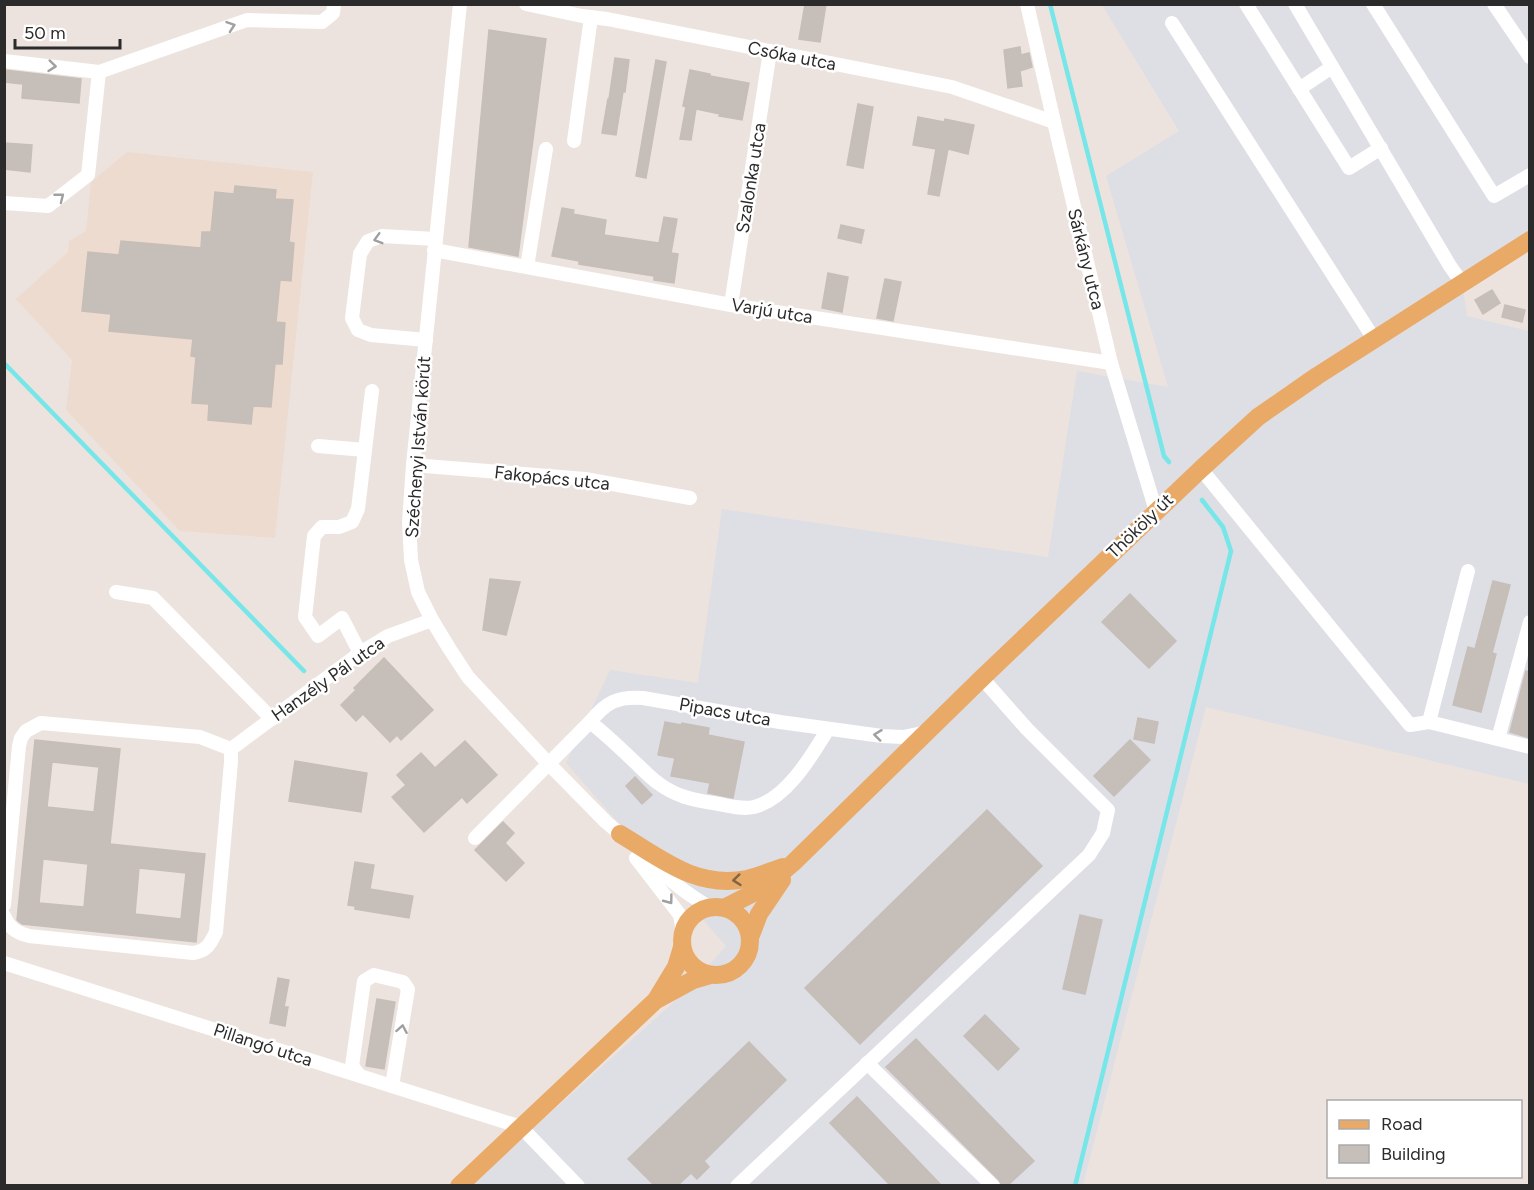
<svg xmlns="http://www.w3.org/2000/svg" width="1534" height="1190" font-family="Figtree,sans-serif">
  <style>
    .industrial { fill: #dedee5 }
    .education { fill: #eddbcf }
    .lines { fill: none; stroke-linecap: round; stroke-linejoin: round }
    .stream { stroke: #77e6e8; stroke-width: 4.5 }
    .building { fill: #c5beb9; stroke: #c7beb8; stroke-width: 1.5; fill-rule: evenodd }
    .minor { stroke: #fff; stroke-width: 14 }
    .major { stroke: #e9aa67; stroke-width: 18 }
    .oneway { stroke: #a0a0a0 }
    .oneway2 { stroke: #806446 }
    .labels { text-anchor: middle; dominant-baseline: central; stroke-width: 5; stroke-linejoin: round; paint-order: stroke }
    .street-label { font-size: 18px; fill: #2b2b2b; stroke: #fff }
  </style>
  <rect width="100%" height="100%" fill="#ece3de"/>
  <polygon class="industrial" points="1102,5 1529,5 1529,237 1462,283 1467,316 1529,331 1529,784 1206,707 1083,1185 473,1186 508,1151 685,992 726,946 566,763 610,670 698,683 722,509 1048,557 1077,371 1168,387 1106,176 1179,131"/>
  <polygon class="education" points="127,152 313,172 275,538 180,531 66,410 72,360 16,299 68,252 69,241 86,231 91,182"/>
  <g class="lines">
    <g class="stream">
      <polyline points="1050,4 1164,456 1169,462"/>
      <polyline points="4,363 304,671"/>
      <polyline points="1075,1186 1231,551 1223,527 1202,500"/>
    </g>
  </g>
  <g class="building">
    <polygon points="805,4 826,4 820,42 799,39"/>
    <polygon points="489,30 546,39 518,256 469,247"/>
    <polygon points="1020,47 1021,55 1029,53 1032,67 1020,71 1022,86 1008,88 1004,50"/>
    <polygon points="615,58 629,60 625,92 623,92 616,135 602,133 608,99 609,99"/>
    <polygon points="656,60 666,62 646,178 636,176"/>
    <polygon points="4,70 81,79 79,103 22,98 23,84 4,82"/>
    <polygon points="690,70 710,74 710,76 749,83 742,120 719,116 720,114 696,109 691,140 680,139 686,107 683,106"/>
    <polygon points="858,104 873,107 863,168 847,165"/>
    <polygon points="918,117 944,122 945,119 974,125 968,154 948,149 939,196 928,194 936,149 913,145"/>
    <polygon points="4,143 32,145 30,172 4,169"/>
    <polygon points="235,186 276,190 275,199 293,200 289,242 294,243 291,281 280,280 276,322 285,323 282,364 275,364 271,407 253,406 251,424 208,420 209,404 192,403 196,357 191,356 193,339 109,331 111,314 82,311 88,252 119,255 121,241 201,248 202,232 211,232 215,192 234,194"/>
    <polygon points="562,208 574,210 573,214 606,220 604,235 659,243 664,217 677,219 671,253 678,254 674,283 654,280 654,276 579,264 579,261 552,256"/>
    <polygon points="841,225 864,230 861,243 838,238"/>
    <polygon points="828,273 848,277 842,312 822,308"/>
    <polygon points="885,279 901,282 893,321 877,318"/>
    <polygon points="1492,290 1500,303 1483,314 1475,300"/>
    <polygon points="1505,305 1525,310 1522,322 1502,317"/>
    <polygon points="490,579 520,582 506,635 483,630"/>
    <polygon points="1493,581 1510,585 1492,653 1496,654 1481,712 1453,705 1468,647 1475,649"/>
    <polygon points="1130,594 1176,641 1149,668 1102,622"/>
    <polygon points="384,658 433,710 401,740 397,735 390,742 363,714 356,721 341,705 356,690 354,688"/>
    <polygon points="1526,671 1530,672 1530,738 1510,732"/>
    <polygon points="1138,718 1158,722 1154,743 1134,739"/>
    <polygon points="665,722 681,725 682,723 709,728 708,735 744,742 733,798 708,793 710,783 671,776 675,758 658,755"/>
    <path d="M35 740 120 749 110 844 205 854 196 942 22 924 17 920ZM52 762 99 767 94 812 47 807ZM43 859 88 864 84 907 39 903ZM139 868 186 873 181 919 135 914Z"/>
    <polygon points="1130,740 1150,760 1114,796 1094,776"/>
    <polygon points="465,741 497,775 467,803 462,797 424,832 392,797 406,785 397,775 421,753 435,768"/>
    <polygon points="295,761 367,773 361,812 289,801"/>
    <polygon points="635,777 652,795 642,804 626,786"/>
    <polygon points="987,810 1042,866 860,1044 805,988"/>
    <polygon points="503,822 514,833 505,843 524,863 506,881 475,850"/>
    <polygon points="355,862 374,865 370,889 413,896 409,918 355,909 355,906 348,905"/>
    <polygon points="1080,915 1102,920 1085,994 1063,989"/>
    <polygon points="278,978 289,980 284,1007 288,1007 285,1026 270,1023"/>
    <polygon points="377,999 395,1002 384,1069 366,1066"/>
    <polygon points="985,1015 1019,1049 998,1070 964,1036"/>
    <polygon points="916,1039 1034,1161 1008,1185 1002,1185 999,1180 886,1067"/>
    <polygon points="749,1042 786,1080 704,1161 709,1167 697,1179 691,1173 678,1185 654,1185 628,1159"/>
    <polygon points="857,1097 941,1185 890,1185 830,1123"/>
  </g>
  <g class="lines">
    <g class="minor">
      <polyline points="460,4 413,465 409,522 411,560 418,592 432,620 449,648 468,677 548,763 606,822 626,839"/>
      <polyline points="526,4 582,16 607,19 952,87 1054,122"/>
      <polyline points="1027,4 1054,122 1111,363 1156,511"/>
      <polyline points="1246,4 1349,168 1381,148"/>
      <polyline points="1295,4 1450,266 1462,283"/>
      <polyline points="1373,4 1494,196 1530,175"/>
      <polyline points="1494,4 1530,57"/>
      <polyline points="1172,23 1374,339"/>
      <polyline points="4,61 99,72"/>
      <polyline points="1299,89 1332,67"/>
      <polyline points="574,141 591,17"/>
      <polyline points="4,203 48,206 88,175 99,72 247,20 322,22 333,13 334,4"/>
      <polyline points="434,250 731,305 1111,363"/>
      <polyline points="527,267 546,149"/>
      <polyline points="731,305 770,51"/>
      <polyline points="426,340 371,335 358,330 352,318 360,254 368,241 382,236 435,239"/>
      <polyline points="318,446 365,450"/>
      <polyline points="413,465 585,479 690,498"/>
      <polyline points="1201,469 1410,725 1429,722 1530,747"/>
      <polyline points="116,592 153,598 272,719"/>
      <polyline points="360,653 342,618 318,636 305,617 314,536 322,527 339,527 352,522 358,509 372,391"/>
      <path d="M590 722C607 735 622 750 638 765 644 771 651 778 658 783 675 796 693 800 713 803 726 805 741 810 754 807 787 799 812 755 828 729"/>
      <polyline points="1429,722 1468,571"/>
      <polyline points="1498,739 1530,622"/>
      <polyline points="231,749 360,653 388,636 432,620"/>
      <path d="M475 838 590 722C606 702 618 696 643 698L780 722 882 736 903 737 927 732"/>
      <path d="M640 852C661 873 683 892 709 907"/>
      <polyline points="636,858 680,915 683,932"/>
      <polyline points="4,905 19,746 21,738 26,731 41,723 200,737 231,749"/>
      <path d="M4 916C9 928 17 933 29 936L193 953C207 951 210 944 216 932L231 762V749"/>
      <polyline points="4,963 521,1127 578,1186"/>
      <polyline points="867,1063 993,1186"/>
      <polyline points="360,1076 352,1066 364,981 374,975 403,982 408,989 392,1086"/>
      <polyline points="737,1186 1089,855 1103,833 1108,810 1027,729 982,678"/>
    </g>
    <g class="major">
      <path d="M620 834C662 859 696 889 747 879 759 876 771 871 783 867"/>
      <circle cx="716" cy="941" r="34"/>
      <polyline points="726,907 765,887 793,863 982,678 1201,469 1258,417 1317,376 1530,240"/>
      <polyline points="751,935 759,914 782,880"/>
      <polyline points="658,999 693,980 710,975"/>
      <polyline points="459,1186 656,1000 676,967 682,947"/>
    </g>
  </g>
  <defs><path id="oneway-chevron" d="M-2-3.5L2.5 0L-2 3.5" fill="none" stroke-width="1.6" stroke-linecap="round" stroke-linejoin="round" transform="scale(1.5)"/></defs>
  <g class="oneway">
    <use href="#oneway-chevron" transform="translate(231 26) rotate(-19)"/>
    <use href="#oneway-chevron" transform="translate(52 66) rotate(6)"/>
    <use href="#oneway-chevron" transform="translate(60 197) rotate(-38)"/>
    <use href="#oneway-chevron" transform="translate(378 239) rotate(164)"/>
    <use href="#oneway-chevron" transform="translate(878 735) rotate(-173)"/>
    <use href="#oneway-chevron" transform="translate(669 900) rotate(53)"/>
    <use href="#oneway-chevron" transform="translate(402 1029) rotate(-80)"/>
  </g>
  <use class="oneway2" href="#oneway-chevron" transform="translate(737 880) rotate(174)"/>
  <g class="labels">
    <g class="street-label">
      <text transform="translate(792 56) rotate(11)">Csóka utca</text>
      <text transform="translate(751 178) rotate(-81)">Szalonka utca</text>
      <text transform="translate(1086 259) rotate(76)">Sárkány utca</text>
      <text transform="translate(772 311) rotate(9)">Varjú utca</text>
      <text transform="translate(418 447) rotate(-86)">Széchenyi István körút</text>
      <text transform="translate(552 478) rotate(6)">Fakopács utca</text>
      <text transform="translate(1140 526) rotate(-44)">Thököly út</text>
      <text transform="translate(328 679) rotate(-35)">Hanzély Pál utca</text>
      <text transform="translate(725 712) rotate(10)">Pipacs utca</text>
      <text transform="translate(263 1045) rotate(18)">Pillangó utca</text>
    </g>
  </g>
  <rect width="1534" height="1190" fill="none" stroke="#2b2b2b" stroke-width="12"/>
  <rect x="1327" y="1100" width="195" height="78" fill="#ffffff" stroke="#aaaaaa" stroke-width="1.5"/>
  <rect x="1339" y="1120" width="30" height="9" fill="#e9aa67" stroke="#aaaaaa" stroke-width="1.5"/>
  <text x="1381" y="1130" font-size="18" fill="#2b2b2b">Road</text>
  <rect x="1339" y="1145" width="30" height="18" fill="#c5beb9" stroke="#aaaaaa" stroke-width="1.5"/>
  <text x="1381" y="1160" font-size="18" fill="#2b2b2b">Building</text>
  <path d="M15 39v9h105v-9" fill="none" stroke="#2b2b2b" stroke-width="3"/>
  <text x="24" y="39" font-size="18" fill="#2b2b2b" stroke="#ffffff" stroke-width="4.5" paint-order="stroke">50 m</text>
</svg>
